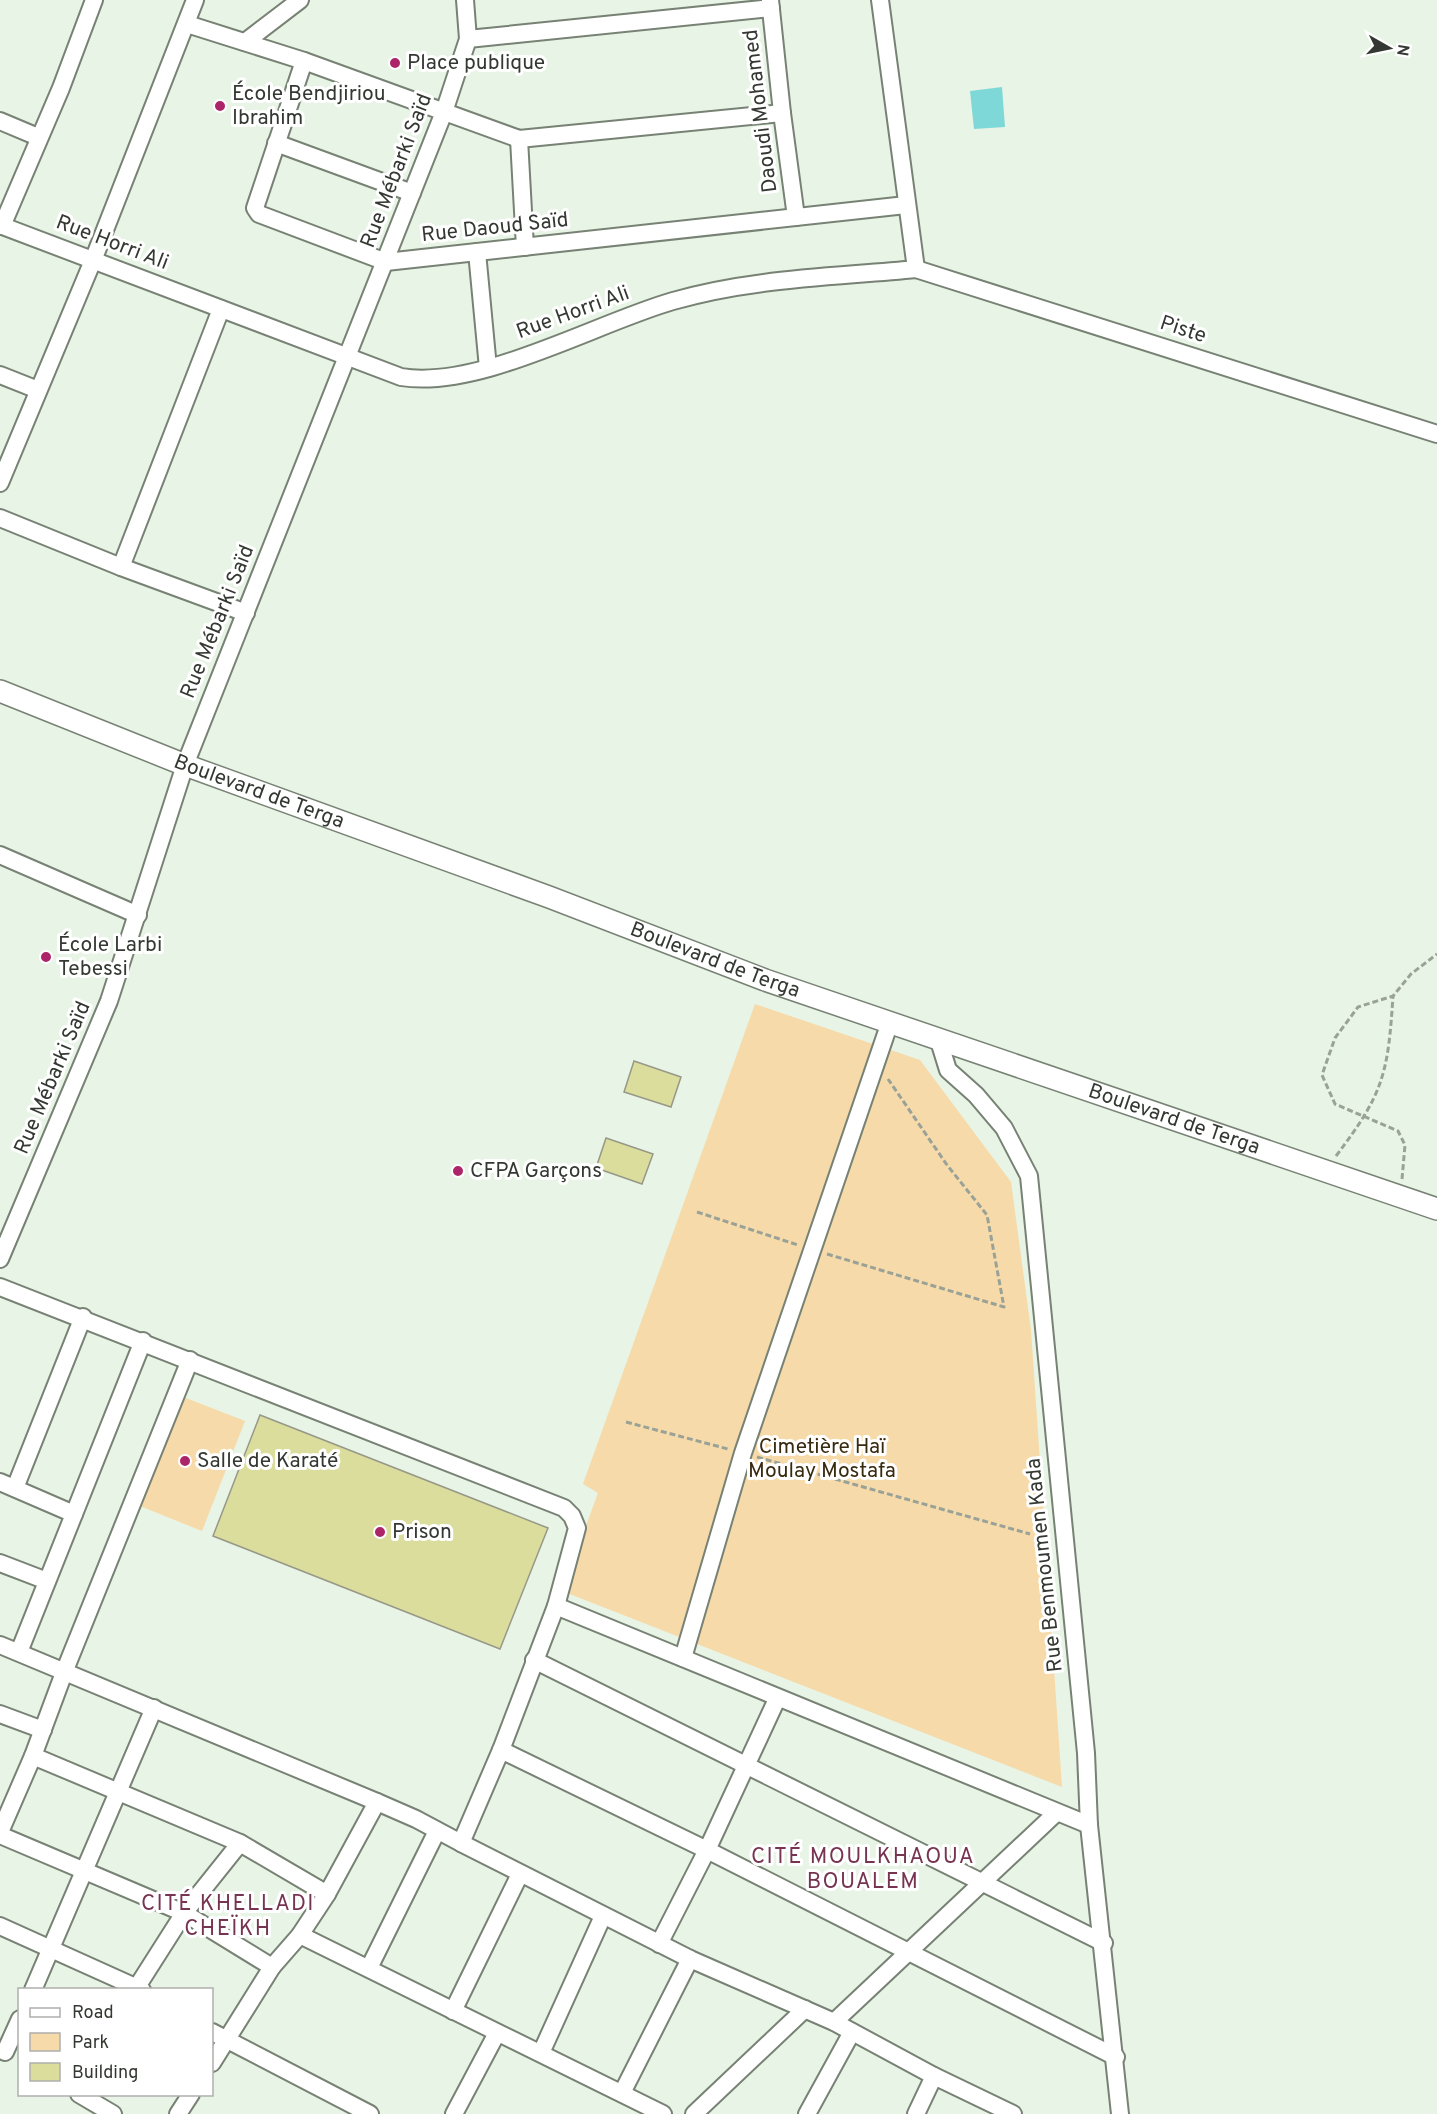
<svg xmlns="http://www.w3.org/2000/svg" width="1437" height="2114" font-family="Overpass,sans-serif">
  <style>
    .green { fill: #f6daa9 }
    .water { fill: #7fd8d8 }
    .building { fill: #dadd9b; stroke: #979888; stroke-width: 1.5 }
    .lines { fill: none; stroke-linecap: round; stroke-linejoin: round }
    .minor-casing { stroke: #778274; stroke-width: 20 }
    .major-casing { stroke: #778274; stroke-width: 24 }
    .path { stroke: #9aa297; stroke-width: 3; stroke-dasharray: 6 3; stroke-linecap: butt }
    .minor { stroke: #fff; stroke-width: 16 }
    .major { stroke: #fff; stroke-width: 21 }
    .poi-dot { fill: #ad2569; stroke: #fff; stroke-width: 2 }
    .labels { text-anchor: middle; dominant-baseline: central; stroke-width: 6; stroke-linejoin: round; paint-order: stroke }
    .poi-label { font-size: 21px; fill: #343832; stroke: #fff; text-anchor: start }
    .street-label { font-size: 21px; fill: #343832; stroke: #fff }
    .park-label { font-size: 21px; fill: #382a0f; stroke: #fff }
    .neighbourhood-label { font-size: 22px; letter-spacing: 1.5px; fill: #773450; stroke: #fff }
  </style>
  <rect width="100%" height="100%" fill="#e8f4e5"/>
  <g class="green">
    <polygon points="755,1004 920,1060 1011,1182 1031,1330 1062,1787 562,1591 598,1493 583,1484"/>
    <polygon points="168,1391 245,1421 202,1531 125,1500"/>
  </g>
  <polygon class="water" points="1002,87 1005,127 974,129 970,91"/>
  <g class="building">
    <polygon points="634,1061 681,1077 671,1107 624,1092"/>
    <polygon points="606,1138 653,1154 642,1184 596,1168"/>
    <polygon points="260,1415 548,1528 500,1649 213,1536"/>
  </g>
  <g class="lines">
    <g class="minor-casing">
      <g id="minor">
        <polyline points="770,0 782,113 796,217"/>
        <polyline points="187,24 304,61 519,139 782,113"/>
        <polyline points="468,39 771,8"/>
        <polyline points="245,42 300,0"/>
        <polyline points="304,61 255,208 259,214 386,262 906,205"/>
        <polyline points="0,121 38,137"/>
        <polyline points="519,139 525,247"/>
        <polyline points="276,143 412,193"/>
        <path d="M0 225 401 377C479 390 596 323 673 301 752 278 836 277 916 269L880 0"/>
        <polyline points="2,226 61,88 94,0"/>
        <polyline points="477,252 488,368"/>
        <polyline points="916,269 1437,434"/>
        <polyline points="0,375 38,390"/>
        <polyline points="0,483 94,258 195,0"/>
        <polyline points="0,518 121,567 246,613"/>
        <polyline points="121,567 221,309"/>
        <polyline points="0,855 138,915"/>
        <polyline points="939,1041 948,1070 976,1095 1004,1128 1029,1176 1086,1753 1089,1825 1120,2114"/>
        <polyline points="0,1259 109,1001 185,765 444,112 468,39 465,0"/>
        <polyline points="0,1287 564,1508 572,1516 577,1528 556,1606 501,1750 461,1843 416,1819 377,1802 0,1645"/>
        <polyline points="0,1482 74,1514"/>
        <polyline points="15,1488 83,1317"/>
        <polyline points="0,1563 47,1581"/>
        <polyline points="556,1606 1089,1825"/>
        <polyline points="19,1652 143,1341"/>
        <polyline points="683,1658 743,1453 890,1022"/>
        <polyline points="534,1660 1104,1943"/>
        <polyline points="0,1714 43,1730"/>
        <polyline points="501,1750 707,1850 1116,2057"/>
        <polyline points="33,1756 240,1843 327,1894"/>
        <polyline points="0,1832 33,1756 65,1670 190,1360"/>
        <polyline points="0,1835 184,1913 272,1967"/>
        <polyline points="461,1843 690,1959 834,2022 934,2076 1013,2114"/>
        <polyline points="0,1926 142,1990"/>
        <polyline points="300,1935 663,2114"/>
        <polyline points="659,1944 707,1850 777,1699"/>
        <polyline points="369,1968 437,1831"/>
        <polyline points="33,1990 154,1708"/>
        <polyline points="135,1990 184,1913 240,1843"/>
        <polyline points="453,2011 520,1874"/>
        <polyline points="834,2022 1056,1813"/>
        <polyline points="212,2032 370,2114"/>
        <polyline points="5,2052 20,2019"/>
        <polyline points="541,2053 603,1916"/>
        <polyline points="212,2063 272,1967 300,1935 327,1894 377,1802"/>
        <polyline points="622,2093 690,1959"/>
        <polyline points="79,2094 113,2114"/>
        <polyline points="178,2114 191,2094"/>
        <polyline points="454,2114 497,2033"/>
        <polyline points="694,2114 805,2009"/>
        <polyline points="807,2114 852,2032"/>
        <polyline points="916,2114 934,2076"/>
      </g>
    </g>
    <g class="major-casing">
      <g id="major">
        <path id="s1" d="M0 691 185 765 549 897 765 980 1437 1209"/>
      </g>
    </g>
    <g class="path">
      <path d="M1336 1156C1384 1093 1388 1073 1393 996"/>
      <polyline points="1402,1179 1405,1145 1398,1131 1335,1104 1322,1075 1335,1038 1358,1007 1393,996 1411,974 1437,954"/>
      <polyline points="697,1212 798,1245"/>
      <polyline points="827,1254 1004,1307 987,1215 947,1165 888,1079"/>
      <polyline points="626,1422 728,1449"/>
      <polyline points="757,1457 1030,1534"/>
    </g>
    <use href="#minor" class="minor"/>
    <use href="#major" class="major"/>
  </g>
  <g class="poi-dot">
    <circle cx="395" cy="63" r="6"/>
    <circle cx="220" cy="106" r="6"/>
    <circle cx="46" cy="957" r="6"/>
    <circle cx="458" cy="1171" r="6"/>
    <circle cx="185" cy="1461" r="6"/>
    <circle cx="380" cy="1532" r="6"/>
  </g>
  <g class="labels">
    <g class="poi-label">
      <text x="407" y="63">Place publique</text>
      <text x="232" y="94">École Bendjiriou<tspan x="232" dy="24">Ibrahim</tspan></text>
      <text x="58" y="945">École Larbi<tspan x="58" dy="24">Tebessi</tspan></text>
      <text x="470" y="1171">CFPA Garçons</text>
      <text x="197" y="1461">Salle de Karaté</text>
      <text x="392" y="1532">Prison</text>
    </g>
    <g class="street-label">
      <text transform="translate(761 111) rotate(-97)">Daoudi Mohamed</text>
      <text transform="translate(397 171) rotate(-69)">Rue Mébarki Saïd</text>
      <text transform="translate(495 228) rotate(-6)">Rue Daoud Saïd</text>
      <text transform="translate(112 243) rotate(21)">Rue Horri Ali</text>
      <text transform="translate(573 313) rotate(-20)">Rue Horri Ali</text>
      <text transform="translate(1183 330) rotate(18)">Piste</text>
      <text transform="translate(218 622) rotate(-68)">Rue Mébarki Saïd</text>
      <text stroke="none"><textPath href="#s1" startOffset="278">Boulevard de Terga</textPath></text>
      <text stroke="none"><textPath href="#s1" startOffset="764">Boulevard de Terga</textPath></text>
      <text transform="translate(53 1078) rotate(-67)">Rue Mébarki Saïd</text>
      <text stroke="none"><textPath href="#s1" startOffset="1250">Boulevard de Terga</textPath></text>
      <text transform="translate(1045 1565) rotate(-96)">Rue Benmoumen Kada</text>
    </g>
    <g class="park-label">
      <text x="822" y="1447">Cimetière Haï<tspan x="822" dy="24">Moulay Mostafa</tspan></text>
    </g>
    <g class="neighbourhood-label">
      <text x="863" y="1857">CITÉ MOULKHAOUA<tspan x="863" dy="25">BOUALEM</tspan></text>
      <text x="228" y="1904">CITÉ KHELLADI<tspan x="228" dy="25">CHEÏKH</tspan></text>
    </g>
  </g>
  <rect x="18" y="1988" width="195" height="108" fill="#ffffff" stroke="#aeafad" stroke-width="1.5"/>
  <rect x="30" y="2008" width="30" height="9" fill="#ffffff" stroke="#aeafad" stroke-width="1.5"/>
  <text x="72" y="2018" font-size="18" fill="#343832">Road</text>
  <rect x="30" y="2033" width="30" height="18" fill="#f6daa9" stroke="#aeafad" stroke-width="1.5"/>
  <text x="72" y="2048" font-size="18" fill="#343832">Park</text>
  <rect x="30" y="2063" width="30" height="18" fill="#dadd9b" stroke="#aeafad" stroke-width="1.5"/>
  <text x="72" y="2078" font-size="18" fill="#343832">Building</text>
  <g transform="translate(1389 48) rotate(99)" stroke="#ffffff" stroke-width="4.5" paint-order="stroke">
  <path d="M0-4.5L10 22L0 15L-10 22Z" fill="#343832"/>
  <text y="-9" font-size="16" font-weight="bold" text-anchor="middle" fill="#343832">N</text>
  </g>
</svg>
